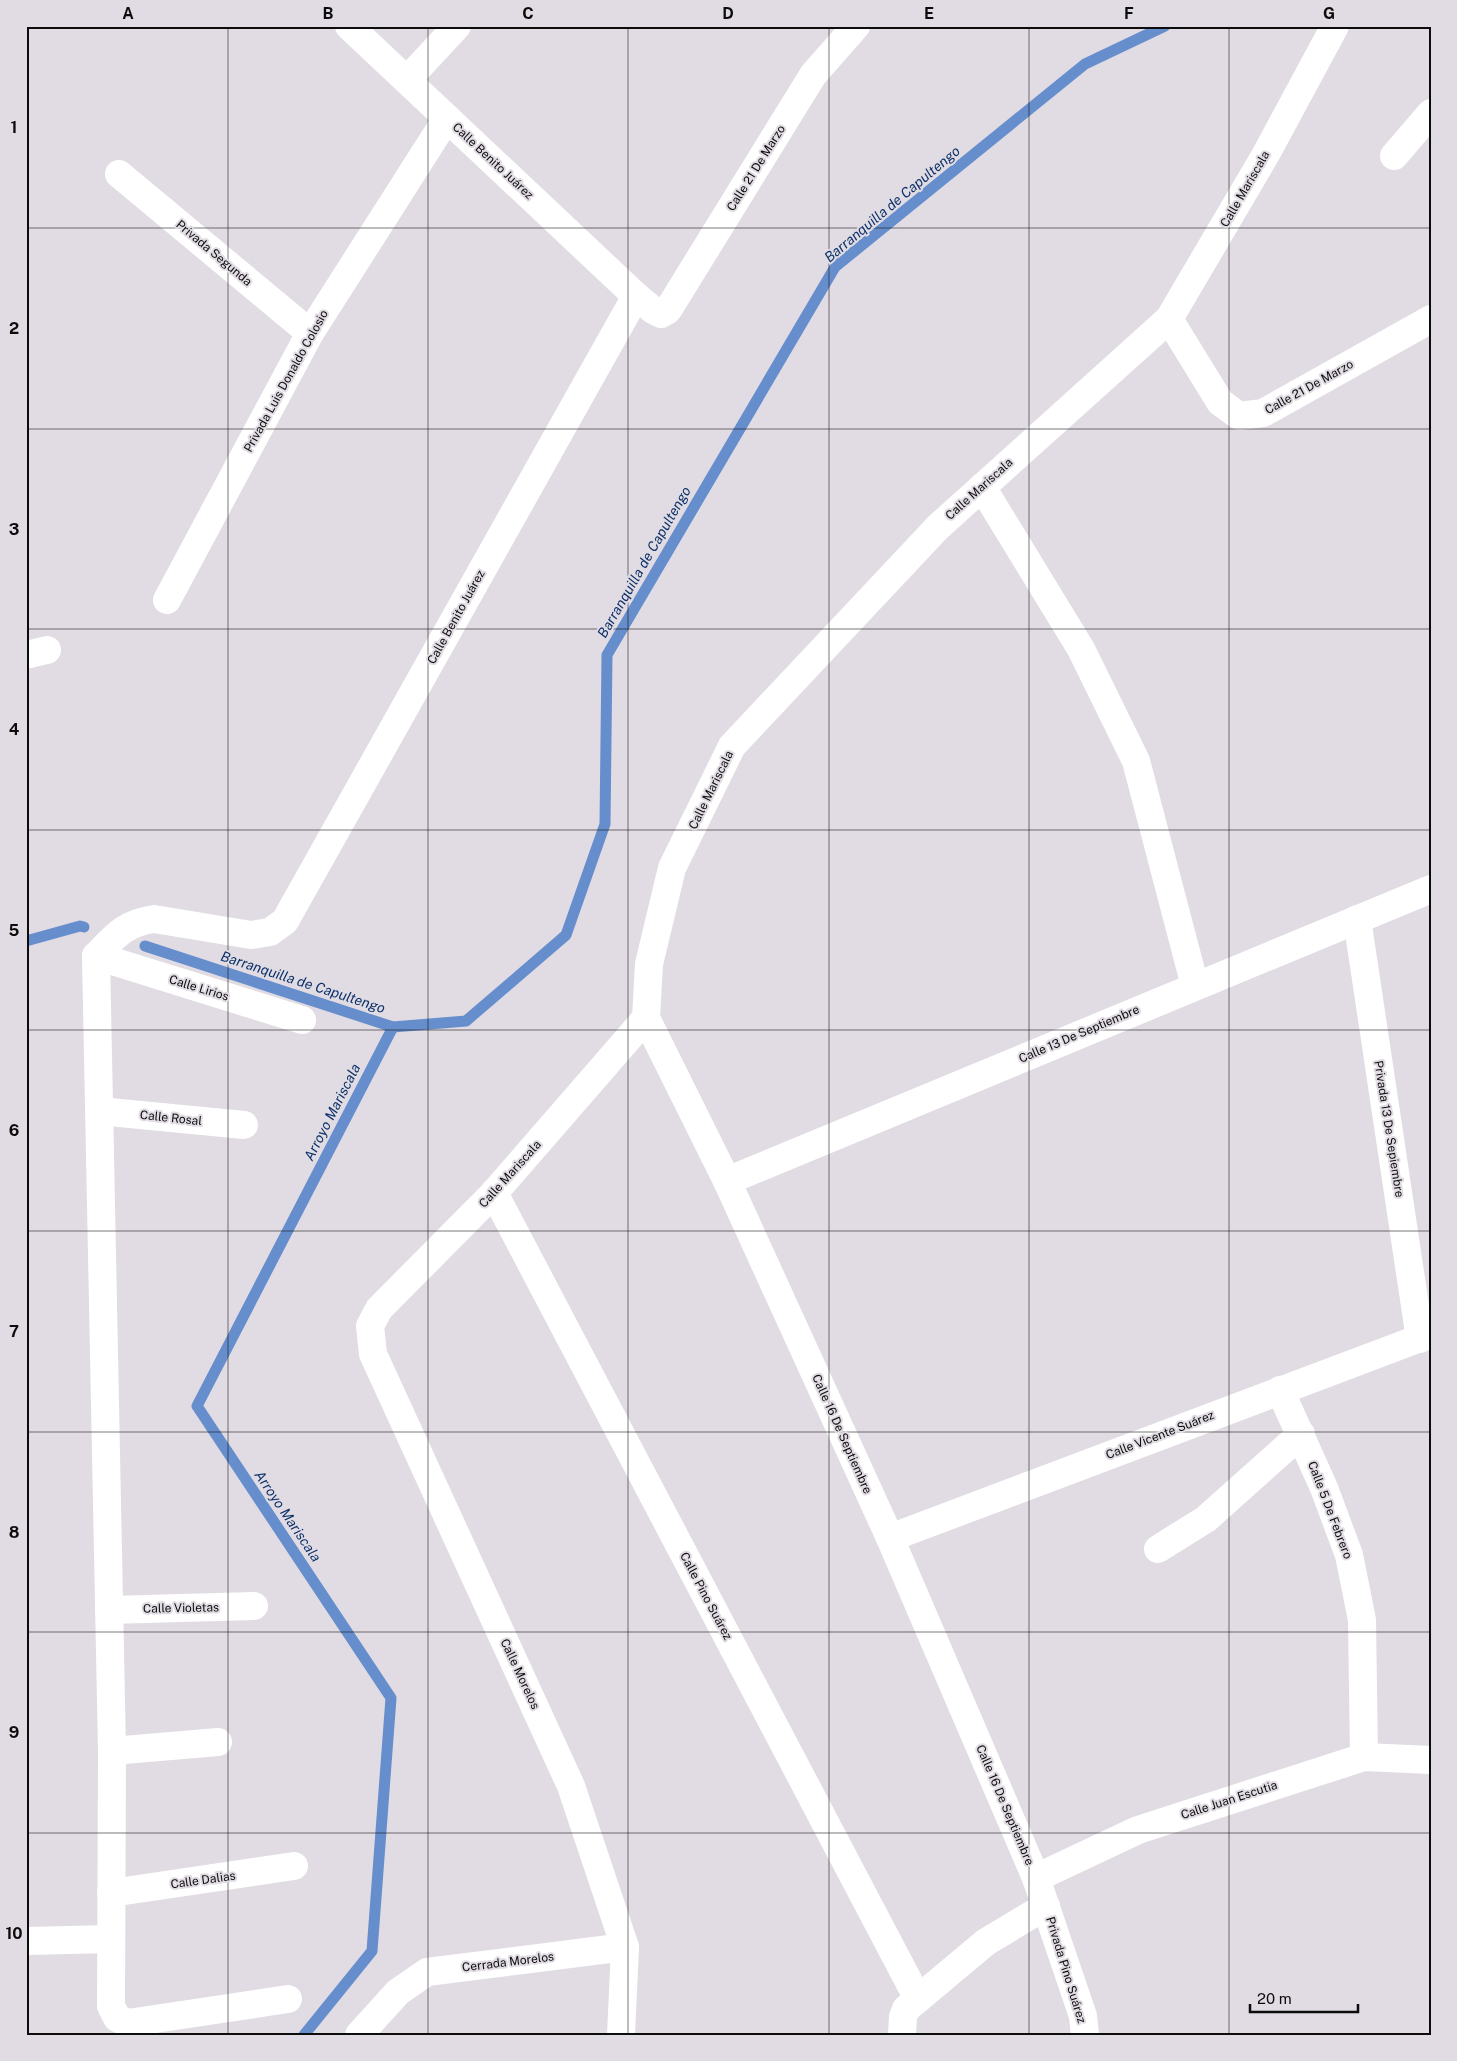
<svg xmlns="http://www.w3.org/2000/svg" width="1457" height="2061" font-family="'Public Sans',sans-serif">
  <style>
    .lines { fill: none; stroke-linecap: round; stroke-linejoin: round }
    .stream { stroke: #668ecd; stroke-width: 11 }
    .street { stroke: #fff; stroke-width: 28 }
    .grid { fill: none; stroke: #0d0c0d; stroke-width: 1; stroke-opacity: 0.55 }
    .labels { text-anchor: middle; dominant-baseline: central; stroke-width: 4; stroke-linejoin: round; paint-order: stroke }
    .street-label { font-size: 12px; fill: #0d0c0d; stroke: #e1dce3 }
    .water-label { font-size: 14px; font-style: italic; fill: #0d326b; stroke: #e1dce3 }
    .neatline { fill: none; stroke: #0d0c0d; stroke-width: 2 }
    .grid-label { font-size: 16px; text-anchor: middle; font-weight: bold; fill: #0d0c0d }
  </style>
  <rect width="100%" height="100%" fill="#e1dce3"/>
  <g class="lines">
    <g class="stream">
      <polyline points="26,941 80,926 84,927"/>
      <polyline points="145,946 393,1027 466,1021 566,935 605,824 607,655 835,267 1085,64 1165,26"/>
      <polyline points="304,2035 372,1951 391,1698 197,1406 393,1027"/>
    </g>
    <g class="street">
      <polyline points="349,26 636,296 653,310 661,314 668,310 813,75 856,26"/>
      <polyline points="407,80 457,26"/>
      <polyline points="1394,156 1431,113"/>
      <polyline points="119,174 310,333"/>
      <polyline points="1169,319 1220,402 1239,416 1263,413 1431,319"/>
      <polyline points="982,487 1081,649 1136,761 1195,986"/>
      <polyline points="167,600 310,333 447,118"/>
      <polyline points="26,655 47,650"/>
      <polyline points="1357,919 1420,1339"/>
      <polyline points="96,956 302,1020"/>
      <polyline points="99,1111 244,1125"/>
      <polyline points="727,1181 1431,889"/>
      <polyline points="494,1193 918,1999"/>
      <polyline points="1280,1390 1324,1488 1349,1555 1362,1620 1364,1757"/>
      <polyline points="890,1538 1431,1334"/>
      <polyline points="1158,1549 1206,1519 1301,1434"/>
      <polyline points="109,1610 254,1606"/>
      <polyline points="112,1751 218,1742"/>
      <polyline points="1036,1878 1138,1830 1364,1757 1431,1760"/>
      <polyline points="111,1893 294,1866"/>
      <polyline points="26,1941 111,1939"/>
      <path d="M288 1999 128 2023 117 2018 111 2006 112 1751 96 956C115 936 125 923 154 919L251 935 270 932 285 921 636 296"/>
      <polyline points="359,2035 398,1992 427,1972 625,1947"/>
      <polyline points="621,2035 625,1947 571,1786 373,1354 370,1326 379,1309 494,1193 646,1018"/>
      <polyline points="902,2035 903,2017 906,2009 986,1942 1046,1906"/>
      <polyline points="1085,2035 1083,2016 1036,1878 890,1538 727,1181 646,1018 649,964 672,868 732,746 938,527 1169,319 1266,154 1335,26"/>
    </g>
  </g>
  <path class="grid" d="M228 26V2035M428 26V2035M628 26V2035M829 26V2035M1029 26V2035M1229 26V2035M26 228H1431M26 429H1431M26 629H1431M26 830H1431M26 1030H1431M26 1231H1431M26 1432H1431M26 1632H1431M26 1833H1431"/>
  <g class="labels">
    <g class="street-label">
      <text transform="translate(493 161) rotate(43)">Calle Benito Juárez</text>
      <text transform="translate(756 168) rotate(-58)">Calle 21 De Marzo</text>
      <text transform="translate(1245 189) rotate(-60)">Calle Mariscala</text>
      <text transform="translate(214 253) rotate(40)">Privada Segunda</text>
      <text transform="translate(286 381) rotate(-61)">Privada Luis Donaldo Colosio</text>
      <text transform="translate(1309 387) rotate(-29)">Calle 21 De Marzo</text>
      <text transform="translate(979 489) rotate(-42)">Calle Mariscala</text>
      <text transform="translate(456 617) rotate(-61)">Calle Benito Juárez</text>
      <text transform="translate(711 790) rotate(-64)">Calle Mariscala</text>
      <text transform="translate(199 988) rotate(17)">Calle Lirios</text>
      <text transform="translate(1079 1034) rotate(-23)">Calle 13 De Septiembre</text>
      <text transform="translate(171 1118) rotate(6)">Calle Rosal</text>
      <text transform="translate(1389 1129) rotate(81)">Privada 13 De Sepiembre</text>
      <text transform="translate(510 1174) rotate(-48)">Calle Mariscala</text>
      <text transform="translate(842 1434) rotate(66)">Calle 16 De Septiembre</text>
      <text transform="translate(1160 1435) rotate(-21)">Calle Vicente Suárez</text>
      <text transform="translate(1330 1510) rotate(69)">Calle 5 De Febrero</text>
      <text transform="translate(706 1596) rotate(62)">Calle Pino Suárez</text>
      <text transform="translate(181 1608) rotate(-1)">Calle Violetas</text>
      <text transform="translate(520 1674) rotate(65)">Calle Morelos</text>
      <text transform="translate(1229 1800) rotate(-18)">Calle Juan Escutia</text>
      <text transform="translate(1005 1805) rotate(67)">Calle 16 De Septiembre</text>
      <text transform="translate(203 1880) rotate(-8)">Calle Dalias</text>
      <text transform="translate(508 1962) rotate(-7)">Cerrada Morelos</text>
      <text transform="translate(1066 1970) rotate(73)">Privada Pino Suárez</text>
    </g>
    <g class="water-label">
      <text transform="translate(892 204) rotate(-40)">Barranquilla de Capultengo</text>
      <text transform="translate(644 562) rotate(-60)">Barranquilla de Capultengo</text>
      <text transform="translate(303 982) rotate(18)">Barranquilla de Capultengo</text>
      <text transform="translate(332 1112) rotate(-63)">Arroyo Mariscala</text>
      <text transform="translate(288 1516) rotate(56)">Arroyo Mariscala</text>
    </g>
  </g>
  <rect width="1457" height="2061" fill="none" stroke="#e1dce3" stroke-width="55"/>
  <path d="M1250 2004v8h108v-8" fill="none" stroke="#0d0c0d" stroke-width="2.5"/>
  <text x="1257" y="2004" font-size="15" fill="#0d0c0d" stroke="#e1dce3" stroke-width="4" paint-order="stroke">20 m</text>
  <rect x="28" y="28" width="1402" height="2006" class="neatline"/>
  <g class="grid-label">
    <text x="128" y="19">A</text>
    <text x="328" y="19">B</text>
    <text x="528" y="19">C</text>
    <text x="728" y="19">D</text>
    <text x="929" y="19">E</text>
    <text x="1129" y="19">F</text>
    <text x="1329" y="19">G</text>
    <text x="14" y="133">1</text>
    <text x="14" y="334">2</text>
    <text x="14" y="535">3</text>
    <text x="14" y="735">4</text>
    <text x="14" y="936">5</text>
    <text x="14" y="1136">6</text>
    <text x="14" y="1337">7</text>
    <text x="14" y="1538">8</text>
    <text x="14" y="1738">9</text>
    <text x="14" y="1939">10</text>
  </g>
</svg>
